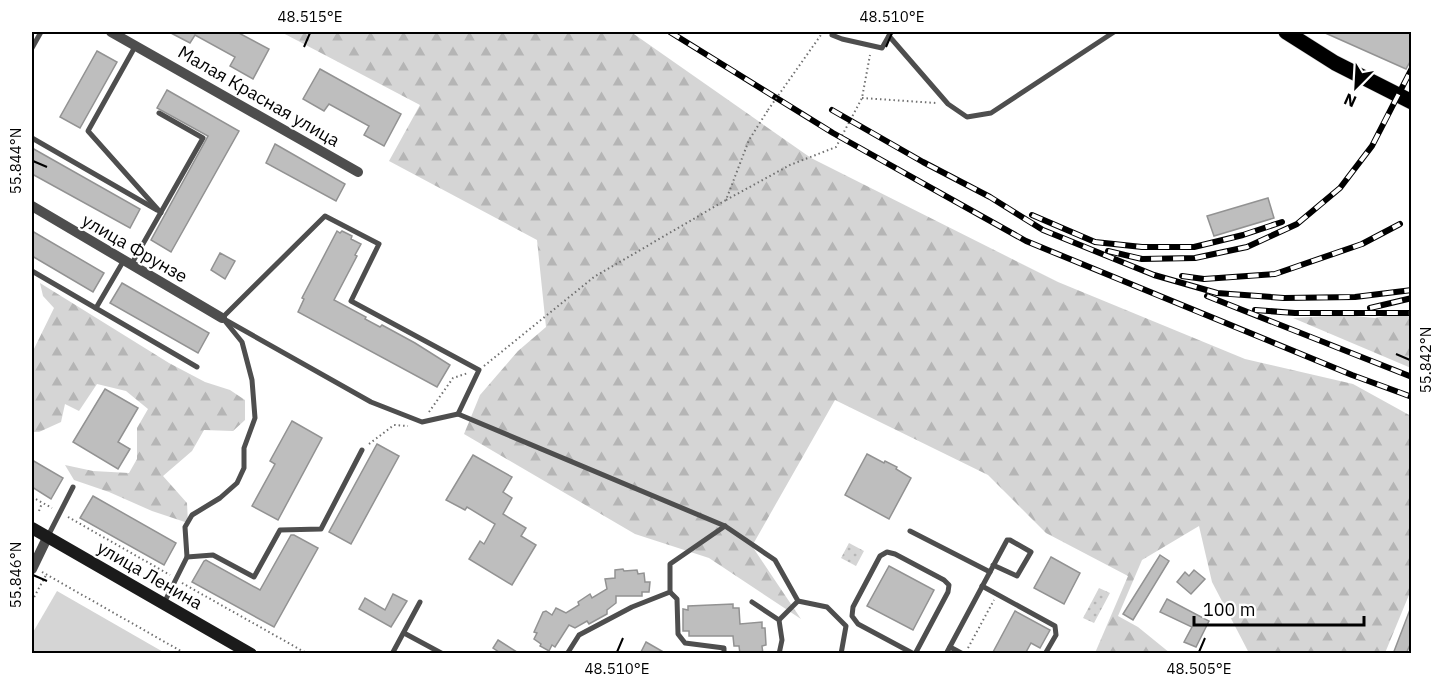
<svg xmlns="http://www.w3.org/2000/svg" width="1443" height="685" font-family="'IBM Plex Sans',sans-serif">
  <style>
    .green { fill: url(#green-dots) }
    .forest { fill: url(#forest-firs) }
    .pitch { fill: #d5d5d5 }
    .building { fill: #bebebe; stroke: #929292; stroke-width: 1.5 }
    .lines { fill: none; stroke-linecap: round; stroke-linejoin: round }
    .primary-casing { stroke: #dbdbdb; stroke-width: 16 }
    .path { stroke: #707070; stroke-width: 2; stroke-dasharray: 1.5 3; stroke-linecap: butt }
    .service { stroke: #4e4e4e; stroke-width: 5 }
    .minor { stroke: #4e4e4e; stroke-width: 10 }
    .secondary { stroke: #1b1b1b; stroke-width: 12 }
    .primary { stroke: #000; stroke-width: 15 }
    .rail-casing { stroke: #000; stroke-width: 6 }
    .rail { stroke: #fff; stroke-width: 4; stroke-dasharray: 11; stroke-linecap: butt }
    .path-bridge { stroke: #707070; stroke-width: 2; stroke-dasharray: 1.5 3; stroke-linecap: butt }
    .ticks { fill: none; stroke: #000; stroke-width: 2 }
    .labels { text-anchor: middle; dominant-baseline: central; stroke-width: 4.5; stroke-linejoin: round; paint-order: stroke }
    .street-label { font-size: 18px; fill: #000; stroke: #fff }
    .neatline { fill: none; stroke: #000; stroke-width: 2 }
    .ticks-label { font-size: 15px; text-anchor: middle; fill: #000 }
  </style>
  <defs>
    <pattern id="green-dots" width="8" height="8" patternUnits="userSpaceOnUse" patternTransform="scale(1.5)"><rect width="8" height="8" fill="#d5d5d5"/><path d="M2 2h.1M6 6h.1" fill="none" stroke="#b5b5b5" stroke-width="1.8" stroke-linecap="round"/></pattern>
    <pattern id="forest-firs" width="22" height="20" patternUnits="userSpaceOnUse" patternTransform="scale(1.5)"><rect width="22" height="20" fill="#d5d5d5"/><path d="M5 1l3.5 6h-7zM16 11l3.5 6h-7z" fill="#b5b5b5"/></pattern>
  </defs>
  <rect width="100%" height="100%" fill="#fff"/>
  <g class="green">
    <polygon points="849,543 864,551 856,566 841,558"/>
    <polygon points="1099,588 1110,593 1094,623 1083,618"/>
  </g>
  <g class="forest">
    <polygon points="281,32 631,32 811,158 1058,282 1245,359 1353,384 1411,416 1411,590 1385,653 1249,653 1212,582 1199,526 1142,560 1118,616 1138,627 1170,653 1095,653 1128,576 1046,533 988,475 835,400 752,546 801,619 709,558 635,534 464,434 480,395 518,351 546,327 537,240 389,161 420,105"/>
    <polygon points="40,283 169,363 205,382 230,390 245,400 245,420 233,431 204,430 192,451 163,476 187,503 188,523 152,511 109,492 74,480 65,465 93,471 129,473 137,459 137,428 148,409 126,391 97,384 79,411 65,404 61,422 39,432 32,432 32,353 54,308 43,296"/>
    <polygon points="1411,310 1411,368 1293,318 1344,315 1375,318"/>
  </g>
  <polygon class="pitch" points="57,591 165,653 32,653 32,634"/>
  <g class="building">
    <polygon points="169,32 237,32 269,49 253,79 230,66 235,57 195,35 190,43"/>
    <polygon points="1323,32 1412,32 1412,58 1406,69"/>
    <polygon points="97,51 117,62 80,128 60,117"/>
    <polygon points="320,69 401,114 384,146 364,135 369,126 329,104 324,111 303,99"/>
    <polygon points="167,90 239,131 171,252 151,240 208,136 157,108"/>
    <polygon points="275,144 345,184 336,201 266,163"/>
    <polygon points="32,148 140,209 130,228 32,174"/>
    <polygon points="1268,198 1274,218 1214,236 1207,216"/>
    <polygon points="32,231 104,273 93,292 32,256"/>
    <polygon points="337,231 340,233 342,231 352,236 351,239 361,244 355,255 357,256 334,300 366,317 365,319 380,327 382,325 415,343 450,365 437,387 298,312 304,299 302,298"/>
    <polygon points="220,253 235,261 225,279 211,270"/>
    <polygon points="122,283 209,333 198,353 110,303"/>
    <polygon points="105,389 138,408 118,442 130,449 118,469 73,442"/>
    <polygon points="292,421 322,438 278,520 252,506 275,464 270,461"/>
    <polygon points="377,444 399,456 351,544 329,532"/>
    <polygon points="867,454 884,463 885,461 897,467 896,469 911,478 889,519 845,495"/>
    <polygon points="473,455 512,477 503,492 512,498 503,514 526,528 521,536 536,545 512,585 469,559 480,541 484,544 495,524 467,507 465,510 446,500"/>
    <polygon points="32,460 63,478 51,499 32,487"/>
    <polygon points="93,496 176,543 164,565 80,518"/>
    <polygon points="291,535 294,535 318,548 274,627 192,582 204,561 206,560 260,590"/>
    <polygon points="1160,555 1169,561 1133,620 1123,614"/>
    <polygon points="1051,557 1080,573 1064,604 1034,588"/>
    <polygon points="889,566 934,590 913,630 867,606"/>
    <polygon points="623,569 624,571 637,570 638,574 644,573 645,582 650,582 649,592 642,592 642,596 616,596 616,603 607,610 607,614 589,624 587,621 575,628 569,625 555,647 552,645 549,651 540,646 541,644 534,639 537,633 534,632 543,612 546,611 552,615 556,608 566,613 579,605 578,602 590,594 592,598 607,589 605,579 615,578 615,570"/>
    <polygon points="1194,570 1205,579 1191,594 1177,582 1185,572 1189,576"/>
    <polygon points="393,594 407,601 391,627 359,609 365,598 385,610"/>
    <polygon points="1167,599 1209,621 1196,647 1184,642 1192,627 1160,612"/>
    <polygon points="733,604 733,608 739,608 740,624 762,622 762,628 765,628 766,645 762,646 763,654 740,654 739,646 734,646 733,636 689,636 689,631 683,631 683,609 688,610 688,606"/>
    <polygon points="1411,607 1412,640 1406,654 1393,654"/>
    <polygon points="1015,611 1050,630 1040,648 1031,643 1025,654 992,654"/>
    <polygon points="498,640 520,654 502,654 493,648"/>
    <polygon points="646,642 667,654 640,654"/>
  </g>
  <g class="lines">
    <g class="primary-casing">
      <polyline id="primary" points="1286,32 1335,63 1412,102"/>
    </g>
    <g class="path">
      <polyline points="862,98 936,103"/>
      <polyline points="726,200 790,165 836,147 862,98 870,55"/>
      <polyline points="484,366 594,277 726,200 749,140 768,110"/>
      <polyline points="429,412 453,378 468,373"/>
      <polyline points="369,444 394,425 408,426"/>
      <polyline points="32,497 52,508"/>
      <polyline points="39,511 42,503"/>
      <polyline points="68,517 170,575"/>
      <polyline points="42,572 186,654"/>
      <polyline points="182,583 308,654"/>
      <polyline points="32,601 46,575"/>
      <polyline points="968,648 994,600"/>
    </g>
    <g class="service">
      <polyline points="832,35 842,39 882,48 891,32"/>
      <polyline points="889,36 948,104 967,117 991,113 1114,32"/>
      <polyline points="136,45 88,131 161,213"/>
      <polyline points="32,48 41,32"/>
      <polyline points="32,138 157,210"/>
      <polyline points="131,265 203,138 159,113"/>
      <polyline points="32,271 197,367"/>
      <polyline points="96,308 124,260"/>
      <polyline points="222,318 371,402 422,422 458,414 725,526 775,560 798,601 827,607 846,626 841,654"/>
      <polyline points="222,318 325,216 379,244 351,301 479,370 458,414"/>
      <polyline points="910,531 990,572"/>
      <polyline points="48,536 73,487"/>
      <polyline points="187,557 213,555 254,577 280,530 321,529 362,450"/>
      <polyline points="982,586 1055,626 1056,635 1045,654"/>
      <polyline points="670,592 677,599 678,634 685,643 724,648 724,654"/>
      <polyline points="752,602 779,620 782,640 779,654"/>
      <polyline points="164,603 187,557 185,527 192,515 220,498 237,483 244,468 244,448 255,418 252,380 242,342 225,321"/>
      <polyline points="779,620 798,601"/>
      <polyline points="404,633 443,654"/>
      <polyline points="950,647 963,654"/>
      <polyline points="392,654 420,602"/>
      <polyline points="567,654 579,635 632,607 670,592 670,564 725,526"/>
      <polyline points="914,654 858,624 852,616 853,607 880,556 887,552 895,554 944,580 949,585 948,592 915,654"/>
      <polyline points="946,654 1006,542 1007,540 1010,540 1031,552 1017,576 993,565"/>
    </g>
    <g class="minor">
      <polyline points="111,32 358,172"/>
      <polyline points="32,206 222,318"/>
      <polyline points="32,569 47,538"/>
    </g>
    <polyline class="secondary" points="32,528 251,654"/>
    <use href="#primary" class="primary"/>
    <g class="rail-casing">
      <g id="rail">
        <polyline points="670,32 833,133 1026,241 1352,375 1412,397"/>
        <polyline points="832,110 923,162 990,197 1043,230 1154,275 1217,293 1284,298 1355,297 1412,290"/>
        <polyline points="1032,215 1095,242 1142,247 1194,247 1243,235 1282,222"/>
        <polyline points="1108,251 1142,259 1195,258 1247,247 1297,224 1340,188 1372,146 1412,68"/>
        <polyline points="1182,276 1204,279 1275,274 1362,244 1400,224"/>
        <polyline points="1207,296 1412,377"/>
        <polyline points="1370,308 1412,298"/>
        <polyline points="1255,310 1295,313 1412,313"/>
      </g>
    </g>
    <use href="#rail" class="rail"/>
    <polyline class="path-bridge" points="768,110 823,32"/>
  </g>
  <path class="ticks" d="M304 47 310 33M886 47 892 33M33 161 47 167M1396 354 1410 360M33 575 47 581M617 652 623 638M1199 652 1205 638"/>
  <g class="labels">
    <g class="street-label">
      <text transform="translate(259 96) rotate(30)">Малая Красная улица</text>
      <text transform="translate(135 248) rotate(30)">улица Фрунзе</text>
      <text transform="translate(150 575) rotate(30)">улица Ленина</text>
    </g>
  </g>
  <rect width="1443" height="685" fill="none" stroke="#ffffff" stroke-width="66"/>
  <g transform="translate(1356 87) rotate(204)" stroke="#ffffff" stroke-width="4.5" paint-order="stroke">
  <path d="M0-4.5L10 22L0 15L-10 22Z" fill="#000000"/>
  <text y="-9" font-size="16" font-weight="bold" text-anchor="middle" fill="#000000">N</text>
  </g>
  <path d="M1194 616v9h170v-9" fill="none" stroke="#000000" stroke-width="3"/>
  <text x="1203" y="616" font-size="18" fill="#000000" stroke="#ffffff" stroke-width="4.5" paint-order="stroke">100 m</text>
  <rect x="33" y="33" width="1377" height="619" class="neatline"/>
  <g class="ticks-label">
    <text x="310" y="22">48.515°E</text>
    <text x="892" y="22">48.510°E</text>
    <text transform="translate(16 161) rotate(-90)" y="5">55.844°N</text>
    <text transform="translate(1426 360) rotate(-90)" y="5">55.842°N</text>
    <text transform="translate(16 575) rotate(-90)" y="5">55.846°N</text>
    <text x="617" y="674">48.510°E</text>
    <text x="1199" y="674">48.505°E</text>
  </g>
</svg>
